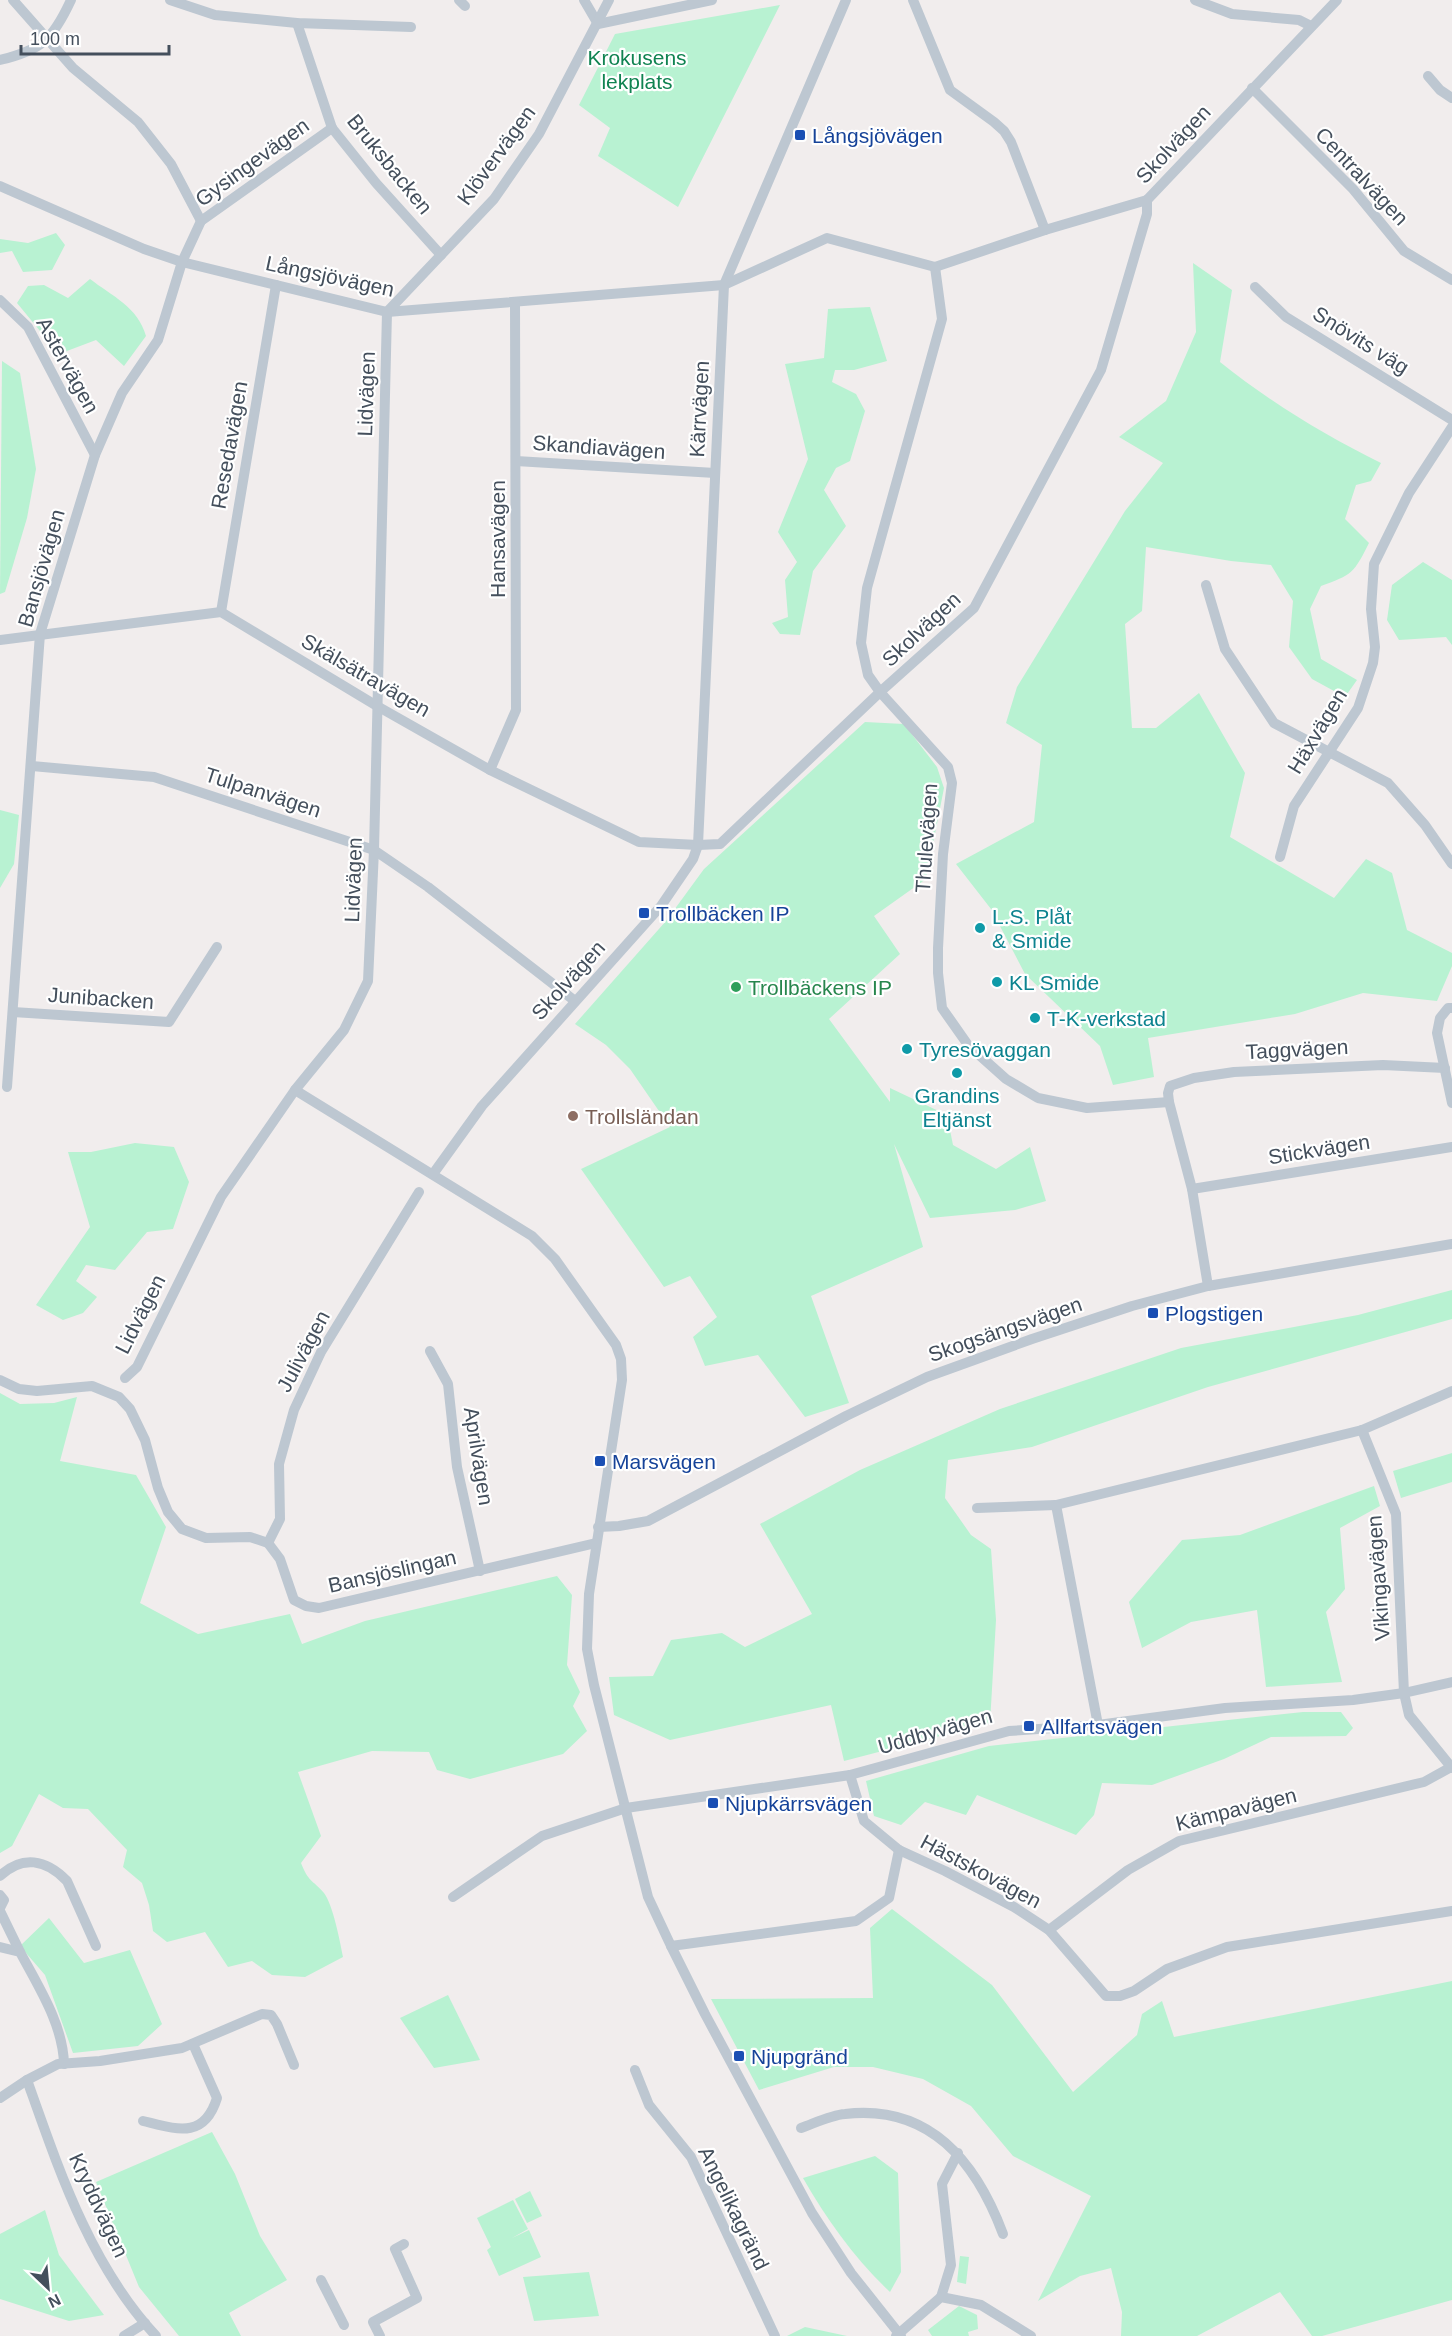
<svg xmlns="http://www.w3.org/2000/svg" width="1452" height="2336" font-family="Helvetica,sans-serif">
  <style>
    .green { fill: #b8f2d2 }
    .lines { fill: none; stroke-linecap: round; stroke-linejoin: round }
    .minor { stroke: #bdc7d1; stroke-width: 10 }
    .transit-dot { fill: #1a4fb4; stroke: #fff; stroke-width: 2 }
    .culture-dot { fill: #0f9aa8; stroke: #fff; stroke-width: 2 }
    .leisure-dot { fill: #2e9e5b; stroke: #fff; stroke-width: 2 }
    .education-dot { fill: #8d6e63; stroke: #fff; stroke-width: 2 }
    .labels { text-anchor: middle; dominant-baseline: central; stroke-width: 4.5; stroke-linejoin: round; paint-order: stroke }
    .park-label { font-size: 21px; fill: #108351; stroke: #fff }
    .transit-label { font-size: 21px; fill: #164399; stroke: #fff; text-anchor: start }
    .street-label { font-size: 21px; fill: #444f5c; stroke: #fff }
    .culture-label { font-size: 21px; fill: #0d838f; stroke: #fff; text-anchor: start }
    .leisure-label { font-size: 21px; fill: #27864d; stroke: #fff; text-anchor: start }
    .education-label { font-size: 21px; fill: #785e54; stroke: #fff; text-anchor: start }
  </style>
  <rect width="100%" height="100%" fill="#f1eded"/>
  <g class="green">
    <polygon points="780,5 678,207 598,156 610,128 579,105 615,34"/>
    <polygon points="56,233 65,245 52,270 23,272 12,251 0,253 0,239 28,243"/>
    <path d="M1193 263 1232 290 1220 362C1270 402 1324 435 1381 463L1371 481 1356 485 1345 519 1369 543C1354 573 1352 575 1321 586L1310 609 1321 659 1357 680 1345 697 1312 679 1289 647 1293 601 1271 565 1231 561 1146 547 1142 611 1125 624 1132 728H1156L1199 693 1245 773 1230 837 1334 898 1366 859 1392 873 1407 930 1452 953V966L1437 1001 1363 993 1295 1014 1148 1038 1154 1077 1113 1085 1100 1046 1025 974 991 909 956 864 1034 822 1042 745 1006 723 1017 687 1125 511 1163 463 1119 437 1166 401 1196 332Z"/>
    <path d="M90 279C112 296 138 307 146 336L124 366 96 340 59 354 17 303 28 286 44 285 68 298Z"/>
    <polygon points="870,307 887,361 854,370 835,370 832,382 856,394 865,411 850,461 836,468 824,490 846,526 813,571 800,635 780,634 772,623 788,617 785,580 797,562 778,532 808,459 785,364 824,358 828,309"/>
    <polygon points="2,361 20,373 36,469 27,518 5,592 0,594"/>
    <polygon points="1423,562 1452,580 1452,645 1446,637 1399,640 1387,620 1392,585"/>
    <polygon points="865,722 904,724 937,767 944,788 926,879 874,916 900,954 829,1019 890,1102 890,1088 947,1115 953,1145 996,1169 1030,1147 1046,1201 1015,1210 930,1218 894,1144 923,1247 811,1296 849,1403 805,1417 758,1355 705,1366 693,1337 717,1317 690,1276 664,1287 581,1169 670,1127 630,1069 606,1045 575,1024 666,921 704,869"/>
    <polygon points="0,810 19,815 14,864 0,888"/>
    <polygon points="135,1143 174,1147 189,1182 173,1229 147,1232 115,1270 86,1265 76,1281 97,1297 83,1313 63,1320 36,1305 90,1227 68,1152 91,1152"/>
    <polygon points="1452,1290 1452,1319 1208,1387 1032,1447 948,1460 945,1498 971,1535 991,1549 996,1620 990,1723 844,1761 831,1705 670,1740 614,1715 609,1677 653,1676 671,1640 722,1633 745,1647 812,1614 760,1524 860,1470 1000,1409 1181,1348 1358,1315"/>
    <path d="M0 1393 20 1404 54 1403 77 1397 60 1461 136 1475 166 1527 140 1603 198 1634 290 1614 302 1644 365 1621 557 1576 572 1595 567 1665 580 1692 573 1706 587 1731 563 1754 470 1779 437 1770 429 1752 372 1751 298 1772 321 1836 301 1863C309 1883 312 1879 324 1893 333 1905 340 1941 343 1957L305 1977 272 1975 252 1961 228 1967 205 1932 167 1942 153 1931 149 1905 142 1883 123 1867 127 1850 88 1809 63 1808 39 1794 12 1846 0 1853Z"/>
    <polygon points="1452,1453 1452,1482 1401,1498 1393,1471"/>
    <polygon points="1374,1486 1380,1506 1340,1528 1345,1589 1326,1612 1342,1682 1266,1687 1257,1610 1191,1622 1142,1648 1129,1602 1182,1540 1240,1535"/>
    <polygon points="1303,1712 1341,1712 1353,1728 1346,1736 1271,1737 1224,1759 1152,1785 1102,1783 1094,1815 1076,1835 977,1795 966,1815 925,1802 901,1825 874,1816 866,1781 989,1746"/>
    <polygon points="892,1909 992,1985 1073,2092 1137,2035 1142,2014 1162,2001 1174,2037 1452,1981 1452,2300 1322,2336 1312,2336 1280,2292 1197,2336 1121,2336 1122,2312 1111,2268 1080,2276 1038,2301 1091,2196 1013,2156 971,2106 923,2079 873,2067 834,2067 759,2090 711,1999 873,1998 870,1928"/>
    <polygon points="49,1918 84,1963 130,1950 162,2024 138,2046 73,2053 45,1975 20,1946"/>
    <polygon points="448,1995 480,2060 434,2068 400,2018"/>
    <polygon points="212,2132 235,2174 260,2236 287,2280 229,2313 241,2336 179,2336 139,2287 96,2182"/>
    <path d="M875 2156 898 2173 901 2272 890 2292C855 2259 827 2220 803 2178Z"/>
    <polygon points="530,2191 542,2216 527,2223 515,2199"/>
    <polygon points="513,2200 528,2229 512,2238 529,2230 541,2257 499,2276 487,2250 491,2247 477,2218"/>
    <polygon points="45,2210 59,2255 104,2315 69,2321 0,2299 0,2234"/>
    <polygon points="960,2256 969,2257 966,2284 957,2282"/>
    <polygon points="589,2272 599,2316 534,2321 523,2277"/>
    <polygon points="959,2306 977,2315 978,2329 968,2332 969,2336 932,2336 928,2330"/>
    <polygon points="805,2327 847,2336 787,2336"/>
  </g>
  <g class="lines">
    <g class="minor">
      <polyline points="13,0 73,68 138,122 171,164 201,221"/>
      <polyline points="170,0 215,15 297,23 411,27"/>
      <polyline points="459,0 465,6"/>
      <polyline points="584,0 598,24 712,0"/>
      <polyline points="913,0 950,90 994,122 1004,131 1011,142 1045,230"/>
      <polyline points="1195,0 1232,14 1299,20 1311,26"/>
      <polyline points="297,23 332,128 376,183 441,255"/>
      <path d="M0 60C42 50 53 39 71 0"/>
      <polyline points="1428,76 1440,90 1452,98"/>
      <polyline points="1252,88 1353,189 1404,251 1452,280"/>
      <polyline points="0,186 144,249 182,262 387,312 724,285 827,238 935,267 1045,230 1147,200"/>
      <polyline points="935,267 942,319 867,588 861,643 868,675 880,692 948,767 952,783 943,854 938,948 938,973 942,1008 968,1045 1006,1079 1038,1098 1087,1108 1169,1102"/>
      <polyline points="1255,287 1286,317 1452,420"/>
      <polyline points="0,300 28,327 95,455"/>
      <polyline points="516,461 715,473"/>
      <polyline points="1206,585 1225,649 1274,723 1388,783 1425,825 1452,864"/>
      <polyline points="221,612 276,285"/>
      <polyline points="0,640 221,612 377,706 490,770 639,842 698,845 720,844 880,692 974,608 1101,370 1147,214 1147,200 1337,0"/>
      <polyline points="32,766 154,777 374,850 428,887 575,1001"/>
      <polyline points="490,770 516,710 515,302"/>
      <polyline points="1280,857 1294,806 1358,708 1373,663 1375,647 1371,609 1374,564 1409,493 1452,427"/>
      <polyline points="1452,1008 1448,1008 1440,1018 1437,1033 1452,1103"/>
      <polyline points="13,1012 169,1022 217,947"/>
      <polyline points="7,1087 40,634 95,455 122,393 158,340 182,262 201,221 332,128"/>
      <polyline points="295,1090 532,1236 555,1259 616,1345 621,1359 622,1380 589,1594 587,1649 594,1685 648,1897 671,1946 705,2014 812,2213 851,2273 901,2336"/>
      <polyline points="433,1174 482,1106 661,906 693,859 698,845 724,285 846,0"/>
      <polyline points="1192,1189 1452,1147"/>
      <polyline points="1208,1286 1192,1189 1169,1102 1168,1093 1170,1086 1194,1078 1234,1072 1383,1065 1445,1068"/>
      <polyline points="430,1351 448,1384 457,1467 480,1571"/>
      <polyline points="125,1378 137,1367 221,1197 295,1090 344,1030 368,981 374,850 387,312 494,199 539,134 609,0"/>
      <polyline points="0,1380 19,1389 37,1391 92,1386 119,1397 130,1409 145,1440 158,1488 168,1512 182,1529 206,1538 250,1537 268,1543 280,1559 294,1600 306,1606 319,1608 596,1543"/>
      <polyline points="1362,1430 1396,1514 1404,1693 1409,1715 1452,1768"/>
      <polyline points="1056,1505 1098,1725"/>
      <polyline points="977,1508 1056,1505 1362,1430 1452,1391"/>
      <polyline points="598,1527 619,1526 648,1521 846,1416 927,1377 1032,1339 1132,1306 1208,1286 1452,1244"/>
      <polyline points="268,1543 280,1519 279,1464 294,1410 321,1352 419,1192"/>
      <polyline points="850,1775 864,1821 899,1850 945,1871 1014,1907 1049,1930 1106,1996 1120,1996 1134,1991 1167,1969 1227,1947 1452,1911"/>
      <path d="M0 1876C22 1855 46 1859 67 1881L96 1946"/>
      <polyline points="0,1895 4,1900 0,1908"/>
      <polyline points="453,1897 542,1836 626,1808 850,1775 1009,1731 1098,1725 1225,1708 1353,1700 1404,1693 1452,1682"/>
      <polyline points="0,1911 20,1952"/>
      <polyline points="1049,1930 1128,1870 1179,1841 1424,1782 1451,1767"/>
      <polyline points="671,1946 856,1921 889,1898 899,1850"/>
      <path d="M0 1947 20 1952C38 1986 63 2024 64 2064"/>
      <polyline points="635,2070 649,2105 691,2157 775,2336"/>
      <path d="M27 2080C59 2170 90 2265 156 2336"/>
      <polyline points="0,2098 27,2080 58,2064 100,2061 182,2048 262,2014 271,2015 277,2024 294,2065"/>
      <path d="M143 2121C176 2129 204 2140 217 2098L193 2044"/>
      <path d="M801 2128C815 2123 831 2115 845 2114 930 2104 976 2162 1003 2234"/>
      <polyline points="321,2280 344,2325"/>
      <polyline points="941,2297 951,2265 942,2184 958,2153"/>
      <polyline points="124,2336 145,2323"/>
      <polyline points="380,2336 373,2322 417,2298 395,2249 404,2244"/>
      <polyline points="896,2336 941,2297 981,2305 1031,2336"/>
    </g>
  </g>
  <g class="transit-dot">
    <rect x="794" y="129" width="12" height="12" rx="3"/>
    <rect x="638" y="907" width="12" height="12" rx="3"/>
    <rect x="1147" y="1307" width="12" height="12" rx="3"/>
    <rect x="594" y="1455" width="12" height="12" rx="3"/>
    <rect x="1023" y="1720" width="12" height="12" rx="3"/>
    <rect x="707" y="1797" width="12" height="12" rx="3"/>
    <rect x="733" y="2050" width="12" height="12" rx="3"/>
  </g>
  <g class="culture-dot">
    <circle cx="980" cy="928" r="6"/>
    <circle cx="997" cy="982" r="6"/>
    <circle cx="1035" cy="1018" r="6"/>
    <circle cx="907" cy="1049" r="6"/>
    <circle cx="957" cy="1073" r="6"/>
  </g>
  <circle class="leisure-dot" cx="736" cy="987" r="6"/>
  <circle class="education-dot" cx="573" cy="1116" r="6"/>
  <g class="labels">
    <g class="park-label">
      <text x="637" y="57">Krokusens<tspan x="637" dy="24">lekplats</tspan></text>
    </g>
    <g class="transit-label">
      <text x="812" y="135">Långsjövägen</text>
      <text x="656" y="913">Trollbäcken IP</text>
      <text x="1165" y="1313">Plogstigen</text>
      <text x="612" y="1461">Marsvägen</text>
      <text x="1041" y="1726">Allfartsvägen</text>
      <text x="725" y="1803">Njupkärrsvägen</text>
      <text x="751" y="2056">Njupgränd</text>
    </g>
    <g class="street-label">
      <text transform="translate(1173 144) rotate(-47)">Skolvägen</text>
      <text transform="translate(496 155) rotate(-54)">Klövervägen</text>
      <text transform="translate(252 162) rotate(-36)">Gysingevägen</text>
      <text transform="translate(390 164) rotate(51)">Bruksbacken</text>
      <text transform="translate(1362 176) rotate(47)">Centralvägen</text>
      <text transform="translate(330 276) rotate(12)">Långsjövägen</text>
      <text transform="translate(1361 340) rotate(32)">Snövits väg</text>
      <text transform="translate(68 365) rotate(61)">Astervägen</text>
      <text transform="translate(366 394) rotate(-88)">Lidvägen</text>
      <text transform="translate(699 409) rotate(-87)">Kärrvägen</text>
      <text transform="translate(229 445) rotate(-80)">Resedavägen</text>
      <text transform="translate(599 447) rotate(4)">Skandiavägen</text>
      <text transform="translate(497 539) rotate(-90)">Hansavägen</text>
      <text transform="translate(41 568) rotate(-74)">Bansjövägen</text>
      <text transform="translate(921 629) rotate(-43)">Skolvägen</text>
      <text transform="translate(366 675) rotate(30)">Skälsätravägen</text>
      <text transform="translate(1317 731) rotate(-59)">Häxvägen</text>
      <text transform="translate(263 792) rotate(18)">Tulpanvägen</text>
      <text transform="translate(926 838) rotate(-86)">Thulevägen</text>
      <text transform="translate(353 880) rotate(-88)">Lidvägen</text>
      <text transform="translate(568 980) rotate(-48)">Skolvägen</text>
      <text transform="translate(101 998) rotate(4)">Junibacken</text>
      <text transform="translate(1297 1049) rotate(-3)">Taggvägen</text>
      <text transform="translate(1319 1149) rotate(-9)">Stickvägen</text>
      <text transform="translate(140 1314) rotate(-63)">Lidvägen</text>
      <text transform="translate(1005 1329) rotate(-19)">Skogsängsvägen</text>
      <text transform="translate(303 1351) rotate(-62)">Julivägen</text>
      <text transform="translate(479 1456) rotate(81)">Aprilvägen</text>
      <text transform="translate(392 1571) rotate(-13)">Bansjöslingan</text>
      <text transform="translate(1378 1578) rotate(-94)">Vikingavägen</text>
      <text transform="translate(935 1731) rotate(-16)">Uddbyvägen</text>
      <text transform="translate(1236 1809) rotate(-14)">Kämpavägen</text>
      <text transform="translate(981 1871) rotate(28)">Hästskovägen</text>
      <text transform="translate(99 2205) rotate(65)">Kryddvägen</text>
      <text transform="translate(734 2208) rotate(64)">Angelikagränd</text>
    </g>
    <g class="culture-label">
      <text x="992" y="916">L.S. Plåt<tspan x="992" dy="24">&amp; Smide</tspan></text>
      <text x="1009" y="982">KL Smide</text>
      <text x="1047" y="1018">T-K-verkstad</text>
      <text x="919" y="1049">Tyresövaggan</text>
      <text x="957" y="1095" text-anchor="middle">Grandins<tspan x="957" dy="24">Eltjänst</tspan></text>
    </g>
    <g class="leisure-label">
      <text x="748" y="987">Trollbäckens IP</text>
    </g>
    <g class="education-label">
      <text x="585" y="1116">Trollsländan</text>
    </g>
  </g>
  <g transform="translate(48 2288) rotate(154)" stroke="#ffffff" stroke-width="4.5" paint-order="stroke">
  <path d="M0-4.5L10 22L0 15L-10 22Z" fill="#444f5c"/>
  <text y="-9" font-size="16" font-weight="bold" text-anchor="middle" fill="#444f5c">N</text>
  </g>
  <path d="M21 45v9h148v-9" fill="none" stroke="#444f5c" stroke-width="3"/>
  <text x="30" y="45" font-size="18" fill="#444f5c" stroke="#ffffff" stroke-width="4.5" paint-order="stroke">100 m</text>
</svg>
